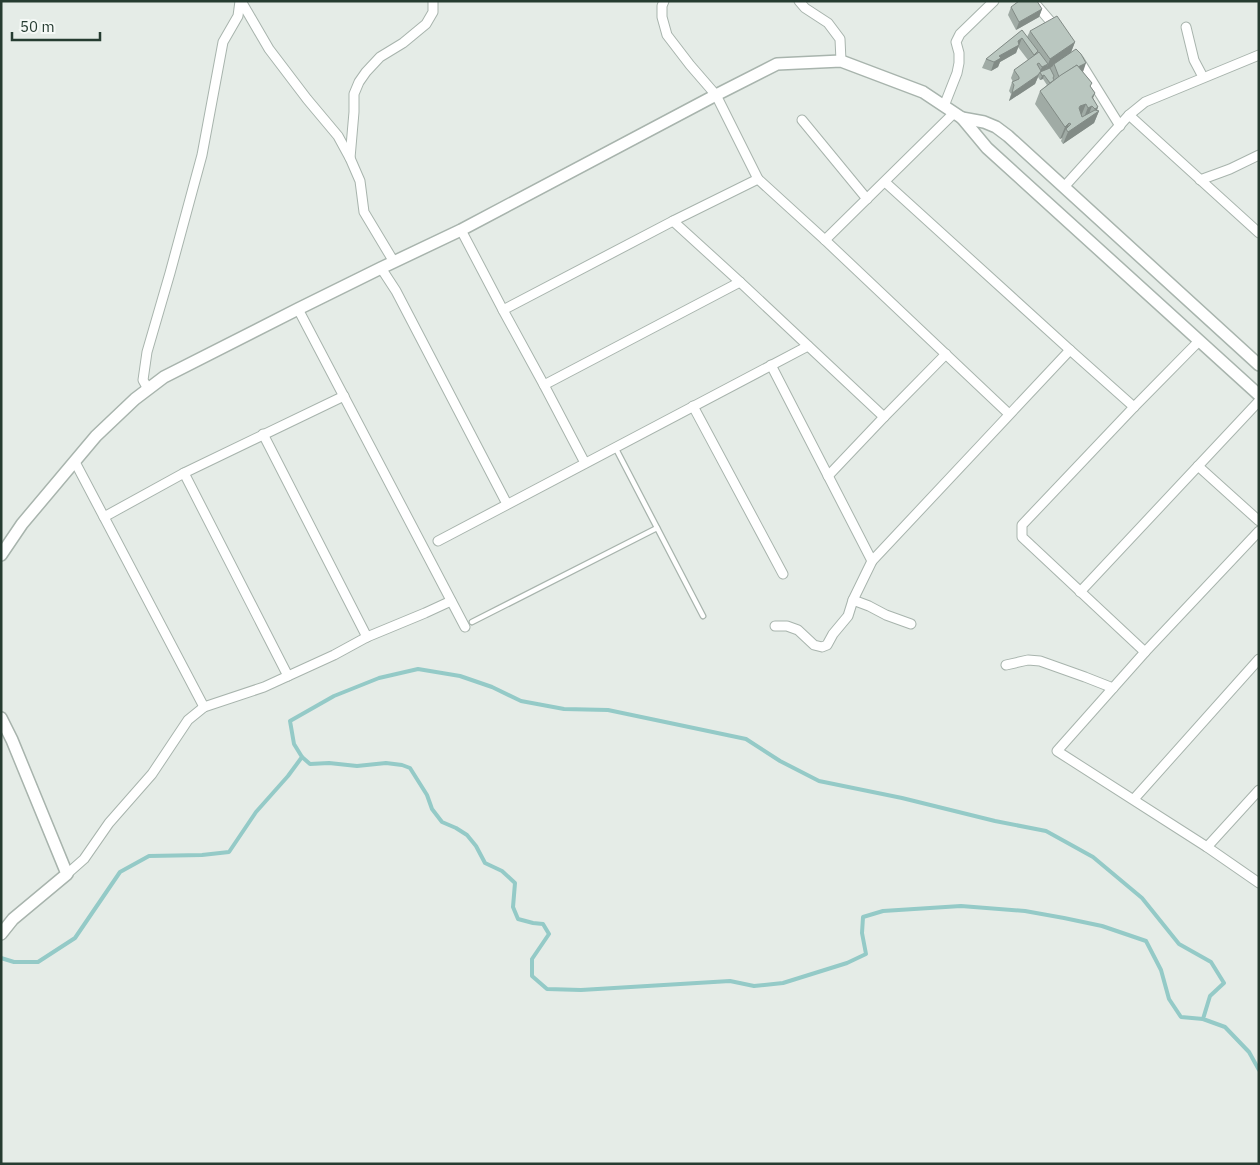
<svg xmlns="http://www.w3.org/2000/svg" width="1260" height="1165" font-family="'IBM Plex Sans',sans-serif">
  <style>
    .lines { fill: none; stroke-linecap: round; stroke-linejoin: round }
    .stream { stroke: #94cac7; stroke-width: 4 }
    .service-casing { stroke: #a8b4ad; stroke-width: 7 }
    .minor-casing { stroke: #a8b4ad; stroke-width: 11 }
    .tertiary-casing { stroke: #a8b4ad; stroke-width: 14 }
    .service { stroke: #fff; stroke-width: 4.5 }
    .minor { stroke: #fff; stroke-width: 9 }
    .tertiary { stroke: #fff; stroke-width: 11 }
    .wall { fill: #a0aba5 }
    .shaded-wall { fill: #828b86 }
    .building { fill: #bac7c0; stroke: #828b86 }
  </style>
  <rect width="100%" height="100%" fill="#e5ece7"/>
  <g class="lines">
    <g class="stream">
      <polyline points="302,757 310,764 329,763 357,766 386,763 402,765 410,768 427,795 432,809 442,822 456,828 467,835 476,846 485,863 502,871 515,883 513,907 518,919 533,923 543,924 549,934 532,959 532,976 547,989 581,990 730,981 754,986 783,983 847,963 866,954 862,933 863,917 883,911 961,906 1025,911 1064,918 1102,926 1146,941 1161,970 1169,999 1181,1017 1203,1019"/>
      <polyline points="1,958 14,962 38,962 75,938 120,872 149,856 202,855 229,852 256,812 288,776 302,757 294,744 290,721 334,696 379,678 418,669 460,676 492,687 521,701 564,709 608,710 746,739 780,761 819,781 902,798 995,821 1046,831 1093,857 1142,898 1179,944 1211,962 1224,983 1210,996 1203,1019 1225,1027 1249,1052 1259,1070"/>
    </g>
    <g class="service-casing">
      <g id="service">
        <polyline points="615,447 703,616"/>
        <polyline points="472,622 657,528"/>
      </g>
    </g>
    <g class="minor-casing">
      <g id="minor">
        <polyline points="241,1 269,49 307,99 338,136 350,158 360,181 364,212 394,262"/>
        <polyline points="664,1 662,6 662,17 667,35 690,65 716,95 758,179 825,240 1009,414"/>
        <polyline points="799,1 805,8 828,23 840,39 841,61"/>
        <polyline points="1033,1 1057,29"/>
        <polyline points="1186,27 1194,60 1203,77"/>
        <polyline points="1079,60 1120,126"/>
        <polyline points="944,106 957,73 959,63 959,53 956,42 960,34 994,1"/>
        <polyline points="1129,115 1259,233"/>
        <polyline points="802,120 867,199"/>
        <polyline points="350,158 354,112 354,94 359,82 366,72 380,57 403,43 426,24 433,12 433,1"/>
        <polyline points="1200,180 1230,169 1259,155"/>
        <polyline points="885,182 1070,350 1134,407"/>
        <polyline points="1064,187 1129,115 1145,102 1259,55"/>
        <polyline points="673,221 740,282 884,417"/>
        <polyline points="461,230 503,310"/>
        <polyline points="825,240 954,113"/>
        <polyline points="381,268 396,291 507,504"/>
        <polyline points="298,309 465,627"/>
        <polyline points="771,365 872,561"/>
        <polyline points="544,385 740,282"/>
        <polyline points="148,389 143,380 147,352 170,273 202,155 223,42 238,16 240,1"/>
        <polyline points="693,406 783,574"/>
        <polyline points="263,434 367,637"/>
        <polyline points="75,462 104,517"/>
        <polyline points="585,463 544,385 503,310 673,221 758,179"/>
        <polyline points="1198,466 1259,521"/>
        <polyline points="828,476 884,417 946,354"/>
        <polyline points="1259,531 1145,652 1057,751 1207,847 1259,883"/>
        <polyline points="438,541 808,346"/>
        <polyline points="1080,592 1259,401"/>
        <polyline points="853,600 869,606 886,615 911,624"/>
        <polyline points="775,626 787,626 798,630 814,645 822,647 827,645 833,634 848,616 853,600 872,561 1070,350"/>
        <polyline points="1145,652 1022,537 1022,525 1134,407 1199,341"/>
        <polyline points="1006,665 1028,660 1040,661 1085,677 1113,688"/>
        <polyline points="288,676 334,655 367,637 425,613 451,601"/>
        <polyline points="204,707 104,517 184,473 344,396"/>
        <polyline points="1134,799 1259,659"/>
        <polyline points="1207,847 1259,790"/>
        <polyline points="67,874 84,859 109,823 152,774 188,720 204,707 264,687 288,676 184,473"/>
      </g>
    </g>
    <g class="tertiary-casing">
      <g id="tertiary">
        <polyline points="962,118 984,122 996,127 1008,136 1259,365"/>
        <polyline points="1,555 22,524 96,436 135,399 164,377 298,309 381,268 461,230 716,95 777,64 841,61 923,92 962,118 987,148 1259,395"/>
        <polyline points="1,718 12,740 67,874 13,919 1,934"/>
      </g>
    </g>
    <use href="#service" class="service"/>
    <use href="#minor" class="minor"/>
    <use href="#tertiary" class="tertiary"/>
  </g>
  <g class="wall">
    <polygon points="1011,7 1042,9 1039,17 1016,30 1008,15"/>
    <polygon points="1022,30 1027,37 1030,31 1075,42 1071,52 1083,72 1092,83 1090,86 1095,93 1093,98 1098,107 1097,110 1099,111 1094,123 1063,144 1061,141 1062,138 1060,139 1035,104 1040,91 1047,85 1043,79 1040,80 1038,77 1039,75 1035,84 1009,101 1011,94 1009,91 1012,82 1013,82 1011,78 1014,70 1028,60 1018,47 1016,53 1000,62 998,67 991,71 982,68 986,59"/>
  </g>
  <g class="shaded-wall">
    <polygon points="1042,9 1039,17 1016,30 1019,22"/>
    <polygon points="1022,38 1016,53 1000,62 998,67 991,71 994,62 999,56"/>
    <polygon points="1075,42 1070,55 1054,64 1053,66 1045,72 1050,59"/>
    <polygon points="1086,63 1083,72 1071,69"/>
    <polygon points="1048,64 1045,73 1040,72 1035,84 1009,101 1012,93 1038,75 1042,67"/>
    <polygon points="1044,75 1043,79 1040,80 1042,76"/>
    <polygon points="1095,93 1090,105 1092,106 1087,119 1093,115 1095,109 1098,107 1096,113 1099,111 1094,123 1063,144 1068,132 1083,120 1092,97"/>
    <polygon points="1086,104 1081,116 1075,119 1080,106"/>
    <polygon points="1069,123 1067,130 1066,129 1062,138 1060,139 1065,127"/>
  </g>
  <g class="building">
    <polygon points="1019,1 1037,1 1042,9 1019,22 1011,7"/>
    <polygon points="1057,16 1075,42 1050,59 1030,31"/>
    <polygon points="1022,30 1038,51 1034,55 1022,38 1018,41 1019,45 999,56 1001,58 994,62 986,59"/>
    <polygon points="1076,49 1081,54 1086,63 1078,67 1077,65 1059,77 1054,64"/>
    <polygon points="1039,52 1048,64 1042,67 1039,63 1037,64 1041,71 1038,75 1012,93 1014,85 1012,82 1019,79 1019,77 1014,70"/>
    <polygon points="1077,65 1092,83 1090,86 1095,93 1092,97 1098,107 1095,109 1092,106 1088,108 1086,104 1080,106 1079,108 1082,117 1095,110 1099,111 1068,132 1066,129 1071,124 1069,123 1065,127 1040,91 1061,75"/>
    <polygon points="1050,68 1054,76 1053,78 1054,80 1050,83 1044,75 1042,76 1040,72"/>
  </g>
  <rect width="1260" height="1165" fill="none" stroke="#263c31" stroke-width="5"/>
  <path d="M12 32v8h88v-8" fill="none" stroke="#263c31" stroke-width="2.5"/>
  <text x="20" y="32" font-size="15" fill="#263c31" stroke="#f5f9f6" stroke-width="4" paint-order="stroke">50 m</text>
</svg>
